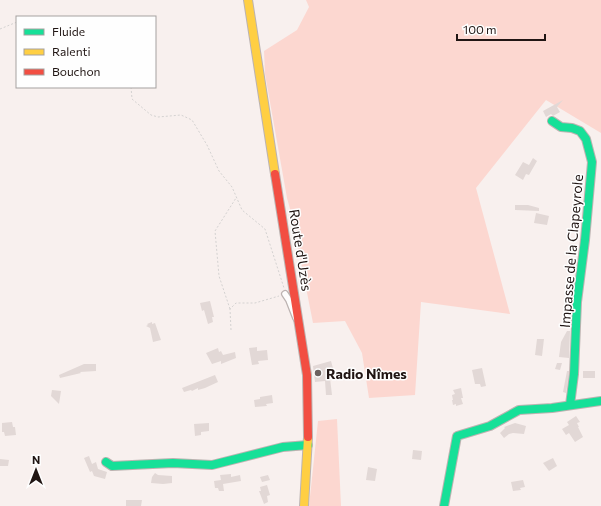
<svg xmlns="http://www.w3.org/2000/svg" width="601" height="506" font-family="Commissioner,sans-serif">
  <style>
    .green { fill: #fcd7d0 }
    .building { fill: #e2d8d6 }
    .lines { fill: none; stroke-linecap: round; stroke-linejoin: round }
    .street-casing { stroke: #bcb3b1; stroke-width: 8 }
    .fast-casing { stroke: #bcb3b1; stroke-width: 10 }
    .slow-casing { stroke: #bcb3b1; stroke-width: 10 }
    .jam-casing { stroke: #bcb3b1; stroke-width: 10 }
    .path { stroke: #d4d2d1; stroke-width: 1; stroke-dasharray: 2 2; stroke-linecap: butt }
    .street { stroke: #fefdfc; stroke-width: 5.5 }
    .fast { stroke: #16e098; stroke-width: 8 }
    .slow { stroke: #ffcf43; stroke-width: 8 }
    .jam { stroke: #f24e42; stroke-width: 8 }
    .poi-dot { fill: #6c6260; stroke: #fefefe; stroke-width: 1.5 }
    .labels { text-anchor: middle; dominant-baseline: central; stroke-width: 3; stroke-linejoin: round; paint-order: stroke }
    .street-label { font-size: 14px; fill: #201513; stroke: #fefefe }
    .poi-label { font-size: 14px; font-weight: bold; fill: #201513; stroke: #fefefe; text-anchor: start }
  </style>
  <rect width="100%" height="100%" fill="#f8f0ee"/>
  <g class="green">
    <polygon points="306,0 601,0 601,133 546,100 476,188 510,314 421,302 415,395 369,398 362,353 345,321 313,323 292,216 287,198 265,74 264,51 297,30 309,7"/>
    <polygon points="337,419 341,506 309,506 318,421"/>
  </g>
  <g class="building">
    <polygon points="563,100 557,107 560,112 553,116 551,114 546,117 543,111"/>
    <polygon points="533,158 537,161 529,175 526,174 523,180 515,175 523,162 529,165"/>
    <polygon points="515,205 528,205 539,208 539,211 515,210"/>
    <polygon points="536,213 549,216 547,225 534,223"/>
    <polygon points="210,301 214,317 212,317 213,322 208,324 204,310 202,311 200,303"/>
    <polygon points="152,322 152,324 155,323 161,340 153,342 150,328 146,326 148,325 147,324"/>
    <polygon points="567,331 570,331 569,358 559,357 561,342"/>
    <polygon points="537,339 544,339 542,356 535,355"/>
    <polygon points="257,347 257,351 267,350 268,360 258,361 259,364 252,365 249,348"/>
    <polygon points="218,348 219,352 221,351 223,355 235,352 236,358 221,364 221,361 212,364 206,353"/>
    <polygon points="331,361 334,372 336,372 336,377 330,378 332,395 326,395 325,381 315,382 313,366"/>
    <polygon points="557,363 562,363 560,370 555,369"/>
    <polygon points="84,364 96,364 96,371 80,372 81,373 60,378 59,375"/>
    <polygon points="482,368 486,386 481,387 480,384 475,384 472,370"/>
    <polygon points="567,371 569,371 569,374 566,393 563,392"/>
    <rect x="583" y="371" width="12" height="7"/>
    <polygon points="215,375 218,382 205,388 198,390 198,388 192,391 191,390 184,392 182,388"/>
    <polygon points="461,388 463,398 461,398 463,404 456,406 456,404 453,405 452,400 453,400 452,395 455,394 453,390"/>
    <polygon points="52,390 61,391 59,404 51,396"/>
    <polygon points="272,395 273,403 266,404 267,406 255,407 254,400 260,399 260,397"/>
    <polygon points="576,416 580,422 577,423 579,427 578,427 583,437 575,442 569,433 566,435 562,429 569,425 567,422"/>
    <polygon points="12,422 13,427 15,427 16,435 5,436 4,432 2,432 2,423"/>
    <polygon points="209,423 209,431 201,432 201,435 195,436 194,424"/>
    <polygon points="515,423 526,426 524,434 513,433 509,434 504,438 500,433 505,428 504,427"/>
    <polygon points="413,450 422,451 421,460 412,459"/>
    <polygon points="89,456 92,464 96,462 98,469 107,472 105,479 94,476 92,471 90,472 84,458"/>
    <polygon points="553,458 557,466 549,471 543,463"/>
    <polygon points="0,459 9,460 8,466 0,466"/>
    <polygon points="368,467 377,469 375,481 366,480"/>
    <polygon points="155,473 158,475 172,476 172,483 163,484 151,483 152,477"/>
    <polygon points="231,474 231,477 240,475 241,481 223,484 224,491 219,491 218,488 215,488 214,481 221,480 220,475"/>
    <polygon points="268,475 270,480 262,482 260,477"/>
    <polygon points="523,480 525,487 520,488 521,490 513,491 511,482"/>
    <polygon points="267,485 270,495 267,496 268,502 264,504 259,491 261,491 260,487"/>
    <polygon points="126,500 142,500 141,506 126,506"/>
  </g>
  <g class="lines">
    <g class="street-casing">
      <polyline id="street" points="285,294 289,300 296,318"/>
    </g>
    <g class="fast-casing">
      <g id="fast">
        <polyline points="552,121 561,127 572,128 580,131 586,139 592,162 585,240 577,302 574,374 570,405"/>
        <polyline points="106,462 112,466 173,463 212,465 283,447 308,445"/>
        <polyline points="444,506 457,436 490,426 519,410 552,408 601,401"/>
      </g>
    </g>
    <g class="slow-casing">
      <g id="slow">
        <polyline points="248,0 275,174"/>
        <polyline points="304,506 308,437"/>
      </g>
    </g>
    <g class="jam-casing">
      <polyline id="jam" points="275,174 307,375 308,437"/>
    </g>
    <g class="path">
      <polyline points="0,29 17,22"/>
      <polyline points="131,87 132,99 151,115 158,117 181,115 192,120 207,145 219,171 232,187 242,210 265,229 284,288"/>
      <polyline points="230,309 219,276 215,231 236,198"/>
      <polyline points="231,330 230,309 236,303 255,303 279,296"/>
    </g>
    <use href="#street" class="street"/>
    <use href="#fast" class="fast"/>
    <use href="#slow" class="slow"/>
    <use href="#jam" class="jam"/>
  </g>
  <circle class="poi-dot" cx="318" cy="373" r="4"/>
  <g class="labels">
    <g class="street-label">
      <text transform="translate(301 250) rotate(81)">Route d'Uzès</text>
      <text transform="translate(571 251) rotate(-85)">Impasse de la Clapeyrole</text>
    </g>
    <g class="poi-label">
      <text x="326" y="373">Radio Nîmes</text>
    </g>
  </g>
  <rect x="16" y="16" width="140" height="72" fill="#fefefe" stroke="#a5a1a0"/>
  <rect x="24" y="29" width="20" height="6" fill="#16e098" stroke="#a5a1a0"/>
  <text x="52" y="36" font-size="12" fill="#201513">Fluide</text>
  <rect x="24" y="49" width="20" height="6" fill="#ffcf43" stroke="#a5a1a0"/>
  <text x="52" y="56" font-size="12" fill="#201513">Ralenti</text>
  <rect x="24" y="69" width="20" height="6" fill="#f24e42" stroke="#a5a1a0"/>
  <text x="52" y="76" font-size="12" fill="#201513">Bouchon</text>
  <g transform="translate(36 470)" stroke="#fefefe" stroke-width="3" paint-order="stroke">
  <path d="M0-3L7 15L0 10L-7 15Z" fill="#201513"/>
  <text y="-6" font-size="11" font-weight="bold" text-anchor="middle" fill="#201513">N</text>
  </g>
  <path d="M457 34v6h88v-6" fill="none" stroke="#201513" stroke-width="2"/>
  <text x="463" y="34" font-size="12" fill="#201513" stroke="#fefefe" stroke-width="3" paint-order="stroke">100 m</text>
</svg>
